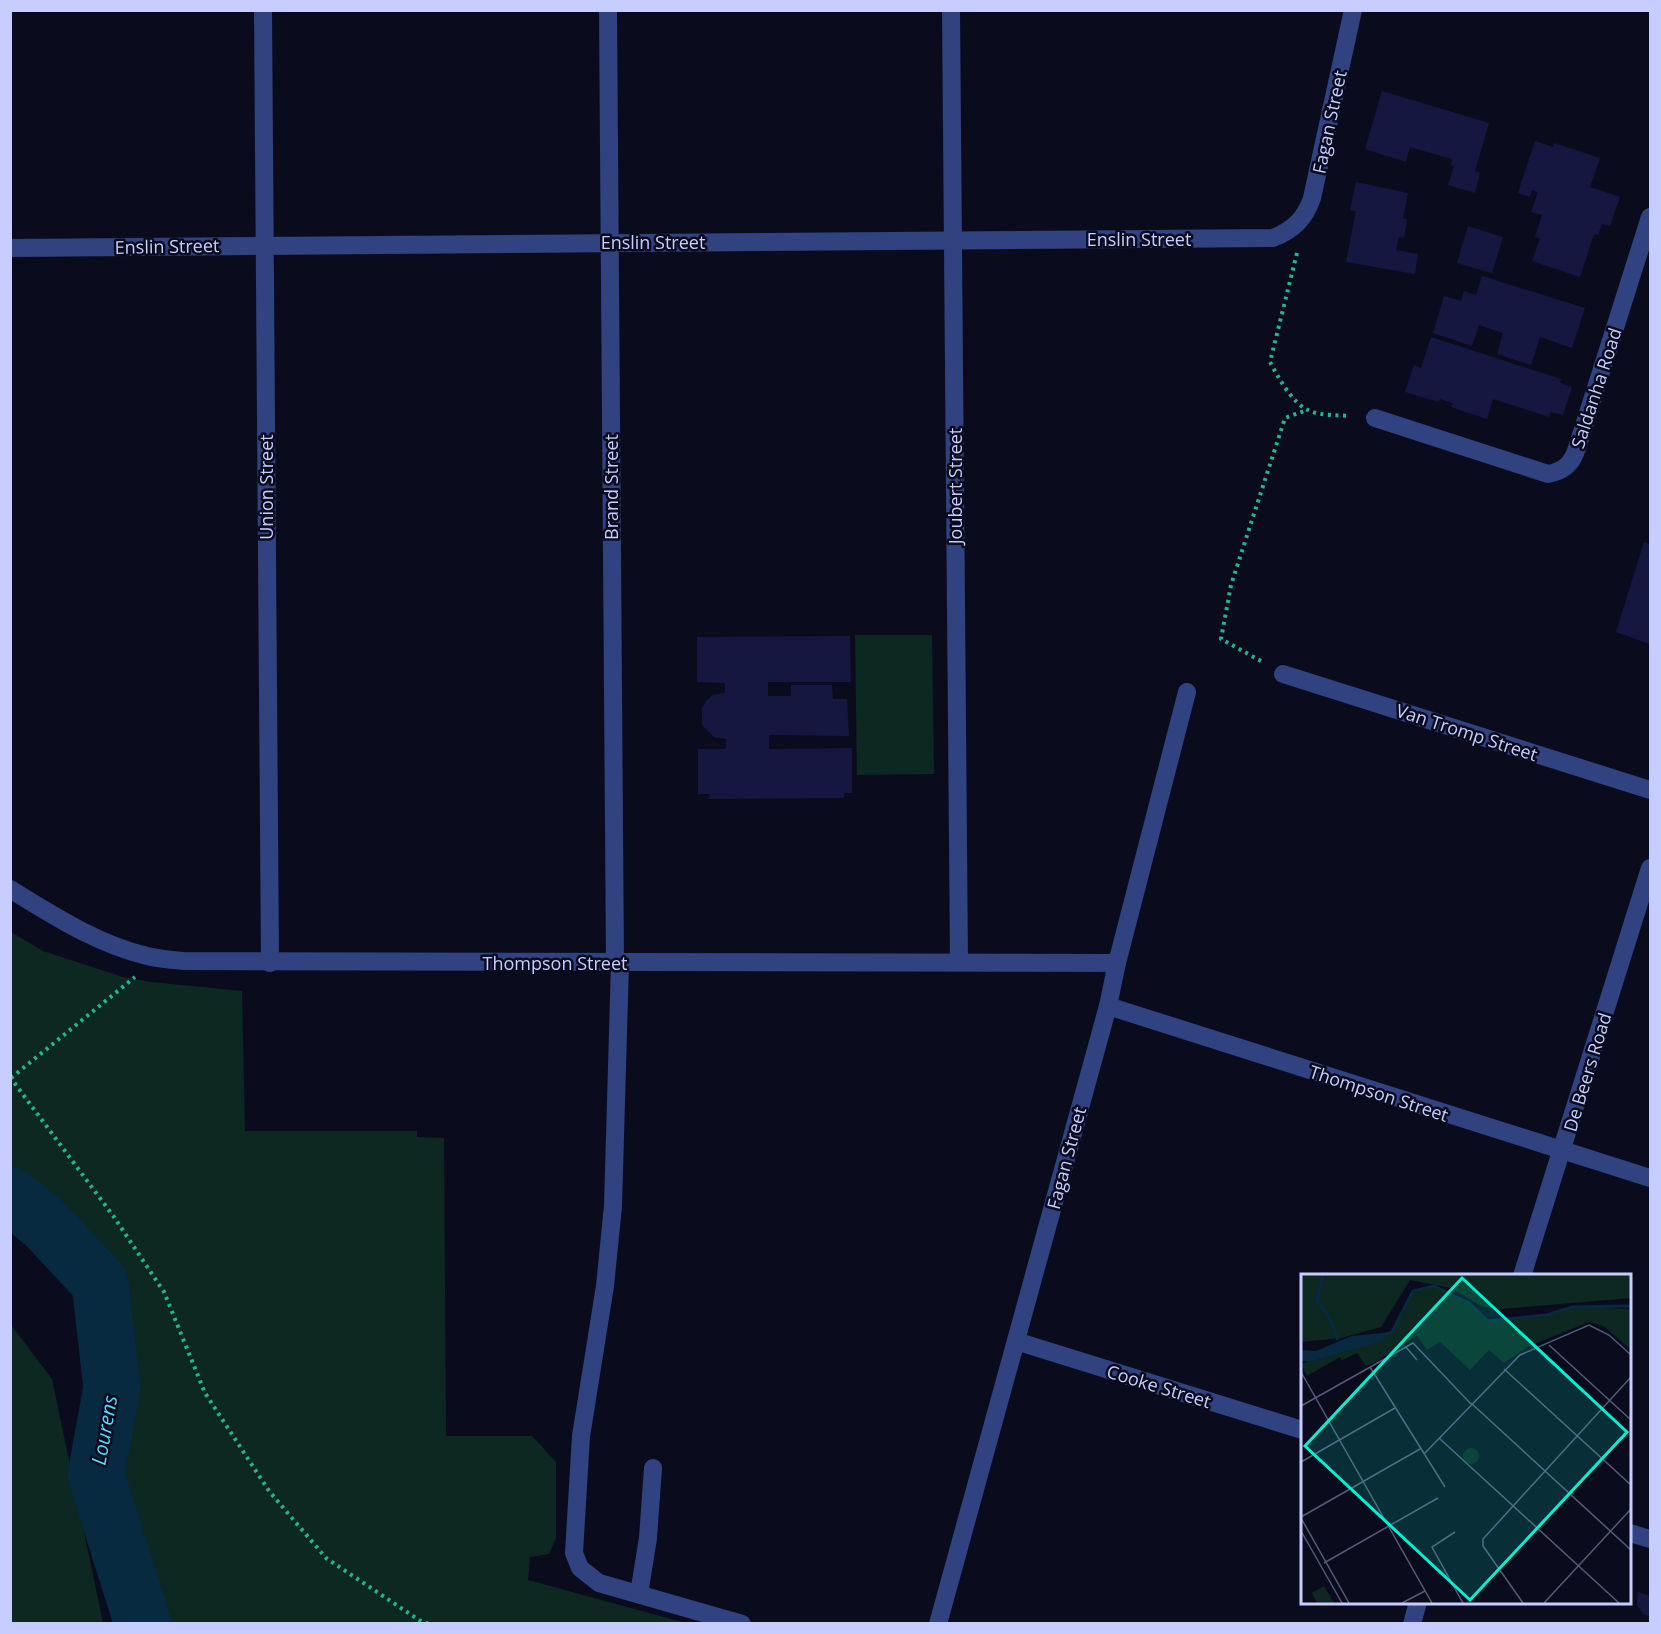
<svg xmlns="http://www.w3.org/2000/svg" width="1661" height="1634" font-family="'Open Sans',sans-serif">
  <style>
    .green { fill: #0d2821 }
    .lines { fill: none; stroke-linecap: round; stroke-linejoin: round }
    .river { stroke: #072a40; stroke-width: 57 }
    .building { fill: #151740 }
    .path { stroke: #24b68a; stroke-width: 4; stroke-dasharray: 3 4.5; stroke-linecap: butt }
    .minor { stroke: #314281; stroke-width: 18 }
    .labels { text-anchor: middle; dominant-baseline: central; stroke-width: 5; stroke-linejoin: round; paint-order: stroke }
    .street-label { font-size: 18px; fill: #c7ceff; stroke: #0a0c1e }
    .water-label { font-size: 20px; font-style: italic; fill: #55daff; stroke: #0a0c1e }
    .inset-river { fill: none; stroke: #072a40; stroke-width: 3 }
    .inset-road { fill: none; stroke: #565a78; stroke-width: 1.5 }
    .view { fill: #00f2d0; fill-opacity: 0.15; stroke: #00f2d0; stroke-width: 3 }
    .inset-edge { fill: none; stroke: #c7ceff; stroke-width: 3 }
  </style>
  <rect width="100%" height="100%" fill="#0a0c1e"/>
  <g class="green">
    <polygon points="855,635 932,635 934,774 857,775"/>
    <polygon points="11,932 43,951 123,977 151,982 242,991 245,1131 417,1131 417,1137 444,1138 446,1436 532,1436 556,1462 556,1538 549,1554 530,1557 528,1580 686,1623 143,1623 111,1540 97,1474 112,1388 100,1283 46,1225 11,1195"/>
    <polygon points="11,1325 52,1379 103,1623 11,1623"/>
  </g>
  <g class="lines">
    <polyline class="river" points="10,1195 46,1225 100,1283 112,1388 96,1475 143,1624"/>
  </g>
  <g class="building">
    <polygon points="1382,91 1489,123 1475,171 1480,173 1475,193 1448,185 1454,166 1451,165 1452,159 1410,147 1406,162 1365,149"/>
    <polygon points="1535,141 1553,147 1554,143 1600,158 1590,187 1620,197 1610,226 1602,224 1598,235 1594,234 1580,277 1532,261 1540,239 1535,237 1542,215 1531,212 1538,192 1532,190 1530,197 1518,193"/>
    <polygon points="1356,182 1408,193 1403,218 1407,219 1404,238 1399,237 1396,250 1418,254 1415,274 1346,262 1356,211 1350,210"/>
    <polygon points="1468,226 1503,237 1492,273 1457,263"/>
    <polygon points="1482,276 1585,308 1572,348 1540,337 1531,365 1497,354 1503,333 1479,325 1472,346 1433,333 1444,296 1461,301 1464,291 1476,295"/>
    <polygon points="1431,337 1561,379 1560,383 1572,387 1563,415 1551,412 1549,417 1493,399 1487,419 1451,407 1453,403 1440,399 1439,402 1405,392 1414,365 1421,368"/>
    <polygon points="1644,542 1650,544 1650,644 1616,632"/>
    <polygon points="850,636 851,682 768,682 768,696 791,696 791,685 832,685 833,699 847,699 849,736 769,735 769,749 852,748 852,793 844,793 844,798 709,799 710,794 698,794 698,749 726,749 726,739 714,737 702,725 702,708 706,701 713,695 725,693 725,683 697,682 697,637"/>
    <polygon points="1638,1592 1650,1596 1650,1617 1643,1614 1637,1605"/>
  </g>
  <g class="lines">
    <g class="path">
      <path d="M1297 253 1270 362C1278 377 1292 403 1308 410 1320 416 1337 415 1350 416"/>
      <polyline points="1261,661 1221,639 1231,585 1285,418 1307,410"/>
      <polyline points="10,1077 114,1217 164,1292 205,1393 269,1491 326,1558 419,1620 429,1624"/>
      <polyline points="11,1078 135,977"/>
    </g>
    <g class="minor">
      <polyline points="263,10 270,963"/>
      <polyline points="608,10 615,963"/>
      <polyline points="951,10 959,962"/>
      <path d="M10 248 1273 238C1293 230 1305 219 1312 198L1353 10"/>
      <path d="M1375 418 1548 474C1564 471 1572 464 1577 448L1650 217"/>
      <polyline points="1283,674 1650,790"/>
      <path d="M10 889C54 916 97 944 147 956 159 959 172 960 184 961L1117 963"/>
      <polyline points="620,963 613,1206 605,1286 581,1436 574,1553 580,1568 599,1583 742,1624"/>
      <polyline points="1108,1006 1650,1178"/>
      <polyline points="1522,1276 1650,868"/>
      <polyline points="1016,1341 1302,1430"/>
      <polyline points="1630,1533 1650,1539"/>
      <polyline points="639,1594 648,1538 653,1468"/>
      <polyline points="938,1624 1108,1006 1117,963 1187,692"/>
      <polyline points="1412,1624 1418,1602"/>
    </g>
  </g>
  <g class="labels">
    <g class="street-label">
      <text transform="translate(1329 122) rotate(-78)">Fagan Street</text>
      <text x="1139" y="239">Enslin Street</text>
      <text x="653" y="242">Enslin Street</text>
      <text transform="translate(167 246) rotate(-1)">Enslin Street</text>
      <text transform="translate(1596 388) rotate(-72)">Saldanha Road</text>
      <text transform="translate(955 486) rotate(-90)">Joubert Street</text>
      <text transform="translate(266 487) rotate(-90)">Union Street</text>
      <text transform="translate(611 487) rotate(-90)">Brand Street</text>
      <text transform="translate(1467 732) rotate(18)">Van Tromp Street</text>
      <text x="555" y="963">Thompson Street</text>
      <text transform="translate(1587 1072) rotate(-73)">De Beers Road</text>
      <text transform="translate(1379 1093) rotate(18)">Thompson Street</text>
      <text transform="translate(1066 1158) rotate(-75)">Fagan Street</text>
      <text transform="translate(1159 1386) rotate(17)">Cooke Street</text>
    </g>
    <g class="water-label">
      <text transform="translate(104 1430) rotate(-80)">Lourens</text>
    </g>
  </g>
  <g transform="translate(1301 1274)">
    <rect width="330" height="330" fill="#0a0c1e"/>
    <path d="M0 1H330V24L201 35 182 33 150 14 109 6 80 53 40 64 0 68ZM133 12 168 29 187 47 245 41 272 33 330 35V76L304 53 288 48 226 73 203 89 188 76 169 96 139 68 126 76 116 62 73 89 65 92 56 79 41 86 39 83 6 102 0 90 53 75 49 69 91 58 112 17ZM162 182a8 8 0 1 1 16 0a8 8 0 1 1-16 0ZM23 312 33 329H16L11 319Z" fill="#0d2821"/>
    <path d="M81 59 83 65 71 70 8 88 0 87V76L15 77 51 62Z" fill="#072a40"/>
    <path class="inset-river" d="M22 1 16 27 28 42 37 66M74 63 91 58 112 17 133 12 168 29 187 47 245 41 272 33 330 32"/>
    <path class="inset-road" d="M248 71 330 146M104 72 116 86M69 93 144 213M203 95 330 211M0 98 131 329M170 129 330 276M0 132 112 69 170 130M138 164 318 329M123 180 219 81 288 51 308 61 330 81M0 188 94 134M0 243 119 175M0 244 48 329M0 257 41 329M154 258 131 273 162 329M23 289 137 224M101 329 124 317M222 329 182 272V265L330 103M243 329 330 235"/>
    <path class="view" d="M161 4 326 158 169 326 4 172Z"/>
    <rect width="330" height="330" class="inset-edge"/>
  </g>
  <rect width="1661" height="1634" fill="none" stroke="#c7ceff" stroke-width="24"/>
</svg>
